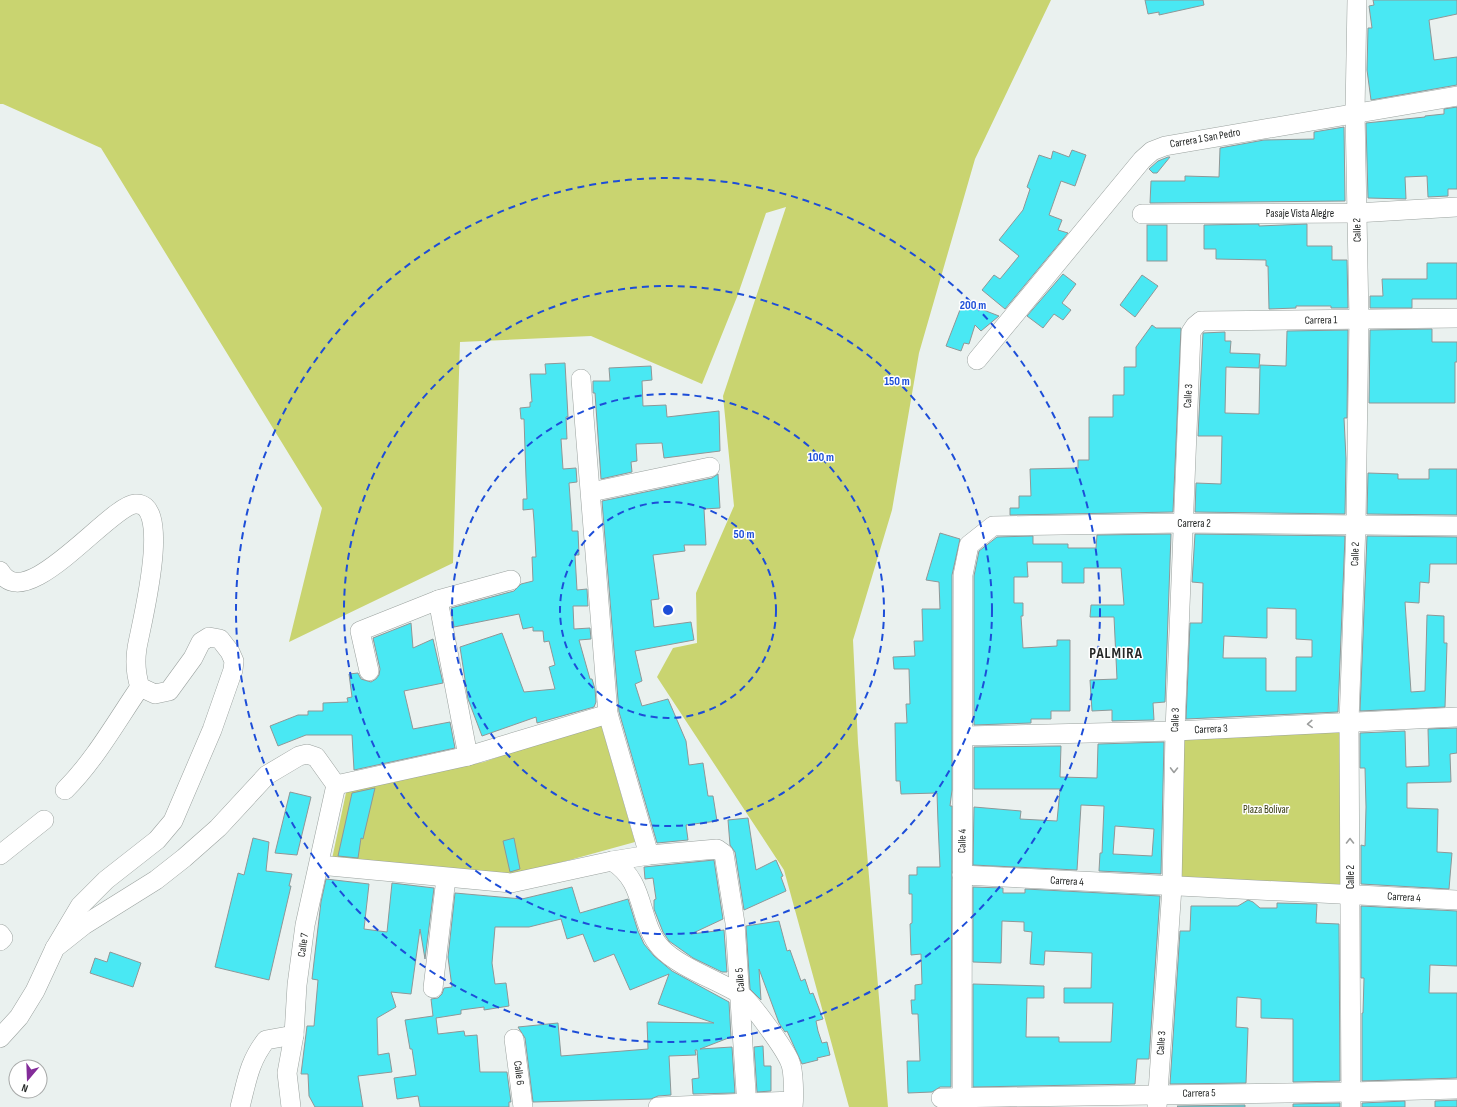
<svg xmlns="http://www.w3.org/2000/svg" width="1457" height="1107" font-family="'Sofia Sans Condensed',sans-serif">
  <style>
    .green { fill: #c9d470 }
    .building { fill: #49e8f3; stroke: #8f9797; fill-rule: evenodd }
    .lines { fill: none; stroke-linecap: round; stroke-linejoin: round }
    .minor-casing { stroke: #9ba29f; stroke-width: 20 }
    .minor { stroke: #fff; stroke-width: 19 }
    .oneway { stroke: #9c9e9d }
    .ring { fill: none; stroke: #1d4ed8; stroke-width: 2; stroke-dasharray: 7 5 }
    .labels { text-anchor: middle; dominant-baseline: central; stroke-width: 3; stroke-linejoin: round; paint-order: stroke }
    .street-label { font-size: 11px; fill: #242726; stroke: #fff }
    .park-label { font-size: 11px; fill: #34380b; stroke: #fff }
    .district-label { font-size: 15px; font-weight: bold; letter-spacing: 1px; fill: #242726; stroke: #fff }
    .centre { fill: #1d4ed8; stroke: #fff; stroke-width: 2 }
    .ring-label { font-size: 12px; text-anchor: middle; font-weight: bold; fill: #1d4ed8; stroke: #fff; stroke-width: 3; stroke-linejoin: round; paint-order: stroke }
  </style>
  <rect width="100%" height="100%" fill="#eaf1ef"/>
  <g class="green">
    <polygon points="0,0 1051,0 975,159 919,353 892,510 853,640 858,743 888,1107 849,1107 784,870 657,677 673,648 697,643 696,593 734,506 723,396 786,207 766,213 737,297 702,384 591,336 460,342 453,563 289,642 322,508 101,148 3,104 0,104"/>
    <polygon points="600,721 635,842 508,877 332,859 347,788 484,762"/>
    <polygon points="1349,722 1350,894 1172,887 1175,731"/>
  </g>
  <g class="building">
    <polygon points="1145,0 1203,0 1204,5 1159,15 1159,12 1148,14"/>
    <polygon points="1373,0 1457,0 1457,14 1429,20 1434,60 1457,57 1457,85 1371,100 1367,70 1368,28 1372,28 1369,6 1374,5"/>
    <polygon points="1457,107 1457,189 1448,189 1448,196 1428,197 1427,176 1405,177 1406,199 1368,198 1366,123 1425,117 1425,116 1444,114 1444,109"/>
    <polygon points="1344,127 1345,201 1150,203 1151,181 1185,181 1185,176 1219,177 1220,148 1264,140 1314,139 1314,132"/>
    <polygon points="1072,150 1086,155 1075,186 1061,181 1049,215 1062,220 1058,230 1068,233 1005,309 982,290 994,275 1000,279 1019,256 999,240 1023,210 1030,189 1027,187 1039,155 1051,159 1053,151 1069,157"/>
    <polygon points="1168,157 1170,157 1157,173 1153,173 1149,169 1158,161"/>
    <polygon points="1259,224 1259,226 1307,224 1307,246 1332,246 1332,260 1347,260 1348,308 1331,308 1331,306 1296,306 1296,308 1269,309 1268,266 1266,266 1266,260 1216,259 1216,249 1204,249 1204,225"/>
    <rect x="1147" y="225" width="20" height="36"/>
    <polygon points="1427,263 1457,263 1457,299 1412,299 1412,308 1370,308 1370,296 1383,296 1382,279 1427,279"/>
    <polygon points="1063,274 1076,284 1062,303 1071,310 1063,320 1054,314 1043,328 1027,316"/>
    <polygon points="1142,275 1158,286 1135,317 1120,305"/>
    <polygon points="963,302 999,316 981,331 975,325 969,344 964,343 961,351 946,346"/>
    <polygon points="1152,325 1156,328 1181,328 1173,512 1010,515 1010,508 1019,508 1019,496 1031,496 1030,469 1078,468 1078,460 1089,460 1089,417 1113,417 1113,395 1124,395 1124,367 1136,367 1136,347"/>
    <polygon points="1432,329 1432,342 1457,342 1457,362 1455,362 1455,403 1369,403 1370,330"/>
    <polygon points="1348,330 1347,418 1344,418 1346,459 1345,514 1195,512 1196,483 1221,484 1222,436 1198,436 1203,333 1225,332 1225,341 1231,341 1230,353 1260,354 1259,368 1226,367 1225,413 1259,414 1260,365 1286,366 1287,331"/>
    <polygon points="565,363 568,417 566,417 567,439 561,439 563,469 576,468 577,482 569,483 572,525 572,531 578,531 579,555 575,555 577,590 587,589 588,606 573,606 574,629 590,628 591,639 579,640 590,679 592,679 595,689 596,702 594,707 537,723 536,717 482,736 468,699 460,647 502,633 524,692 555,689 549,667 555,665 549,641 544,642 543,631 533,631 533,627 523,629 519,614 454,627 451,608 514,591 521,584 533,581 532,557 536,557 534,521 533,509 523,510 523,499 527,499 526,478 524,419 521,419 520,408 530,407 530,402 532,402 530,374 546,374 545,364"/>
    <polygon points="651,366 652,380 642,381 643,406 666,405 667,417 719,411 720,451 664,458 662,443 636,444 637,461 631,462 632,472 601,479 595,393 593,393 593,381 610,381 609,368"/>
    <polygon points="1429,469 1457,469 1457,515 1367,514 1368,473 1398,474 1398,479 1429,479"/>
    <polygon points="718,474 720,508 704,509 706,545 684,545 685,551 653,555 659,599 651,600 654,627 691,622 694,640 635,651 642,681 635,684 642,706 668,699 686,741 689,765 703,763 708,796 713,796 717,821 686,825 688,840 657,843 619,712 602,501 712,478"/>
    <polygon points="940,533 960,539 952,575 952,790 950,806 952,806 951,1087 940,1087 932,1092 908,1093 907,1061 920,1061 918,1014 912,1014 911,1000 915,1000 915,985 922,984 921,954 911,955 910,924 912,923 912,894 909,894 909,875 917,875 917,867 940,867 938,823 937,793 901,794 900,781 896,781 895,723 907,723 906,704 910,704 909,669 894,669 893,657 915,656 914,641 923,641 922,609 940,609 939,582 926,580"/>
    <polygon points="1171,534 1165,702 1153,703 1154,720 1112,721 1112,710 1092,711 1090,680 1117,679 1114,617 1090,617 1091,605 1124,605 1121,568 1084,568 1084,583 1062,583 1062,562 1027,562 1028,577 1014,577 1014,603 1023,603 1023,616 1021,616 1023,648 1057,646 1057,640 1070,640 1070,711 1051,711 1051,719 1031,719 1031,723 974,725 974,576 979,551 997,537 1033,536 1033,544 1068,544 1068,548 1096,548 1097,535"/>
    <path d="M1195 534 1345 536 1338 712 1186 719 1190 623H1202L1203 583 1192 582ZM1267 608 1296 609V639L1312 640V657H1296V691H1266V658H1223L1224 636 1267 638Z"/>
    <polygon points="1367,536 1457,537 1457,564 1430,564 1429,583 1420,582 1419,603 1405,602 1411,692 1425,691 1427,615 1444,616 1444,643 1447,643 1445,707 1360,711"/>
    <polygon points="411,623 413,648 433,639 443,683 404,691 413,729 450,722 455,748 354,770 352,735 306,735 278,746 270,726 298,715 308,715 308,711 323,711 323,703 348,702 347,698 352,697 349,674 358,673 361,679 371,682 376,679 379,675 380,669 373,638"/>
    <polygon points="1457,728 1457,753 1450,754 1451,782 1407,783 1407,808 1438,809 1437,852 1452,853 1449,889 1361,884 1361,845 1365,846 1366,807 1365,768 1360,768 1360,733 1405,731 1406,767 1429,766 1428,729"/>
    <path d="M1164 742 1161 874 1099 871 1100 853H1102L1104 806 1081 805 1077 870 973 865 974 807 1021 811 1020 819 1057 821 1060 789H974V747L1061 746 1060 777 1097 778 1098 744ZM1115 826 1154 829 1152 856 1113 854Z"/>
    <polygon points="375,788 363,839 361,838 358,858 338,856 352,793"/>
    <polygon points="290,792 311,797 297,855 275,853"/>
    <polygon points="748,818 756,870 776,860 783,876 781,877 786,891 744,910 735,852 730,845 728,820"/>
    <polygon points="253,838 269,842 266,871 292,874 289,886 291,886 269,980 215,967 238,873 244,875"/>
    <polygon points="514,838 520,869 510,872 503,841"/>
    <polygon points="714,860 723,919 691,934 724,930 727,972 722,972 693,958 669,941 663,932 654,909 654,900 656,899 653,878 645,879 644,867"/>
    <polygon points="326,879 369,884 364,929 387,932 392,883 434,888 425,959 420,929 411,994 391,992 396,1007 377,1018 378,1055 389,1053 392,1072 358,1076 363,1107 315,1107 309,1096 308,1074 301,1074 307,1026 314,1026 318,980 312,979 321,902"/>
    <polygon points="572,887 580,913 628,899 638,931 644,944 654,956 672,971 729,1002 731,1037 700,1049 732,1047 735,1093 693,1094 692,1079 699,1078 697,1050 695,1050 696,1055 669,1056 671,1095 658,1096 651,1099 533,1102 525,1038 518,1027 558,1023 561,1056 648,1049 647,1022 714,1023 658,1004 669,974 630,990 614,954 594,962 583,934 567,939 561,919 529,927 495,927 492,963 495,984 506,983 509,1006 484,1010 484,1007 461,1010 461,1014 436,1018 438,1034 464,1031 465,1036 477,1035 480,1072 507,1072 511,1102 509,1102 509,1107 420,1107 418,1096 397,1099 394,1078 416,1075 412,1049 410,1049 405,1020 433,1016 431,999 438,998 442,994 444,988 452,987 448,957 455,893 522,899"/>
    <polygon points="973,887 1003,888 1003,893 1025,893 1025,889 1160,896 1149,1059 1137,1059 1135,1084 973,1087 973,984 1044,986 1044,998 1027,998 1026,1037 1059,1037 1059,1042 1111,1042 1113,1003 1064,1003 1064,988 1091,988 1092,953 1045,951 1044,965 1030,964 1032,932 1024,931 1024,922 1002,921 1001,963 973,962"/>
    <polygon points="1248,900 1253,902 1260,908 1277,908 1277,903 1317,904 1316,923 1339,924 1340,1081 1293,1082 1293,1019 1261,1018 1261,999 1237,997 1236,1027 1248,1028 1246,1083 1170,1084 1180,931 1190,931 1191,906 1238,906"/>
    <polygon points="1361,906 1457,911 1457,966 1430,965 1429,993 1457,993 1457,1078 1362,1081 1362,1013 1363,1013 1364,978 1361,978"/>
    <polygon points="779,921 787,951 790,950 801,981 805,979 810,994 813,993 823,1019 816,1021 818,1031 822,1043 827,1042 830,1055 817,1058 818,1060 802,1064 787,1031 785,1032 779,1023 759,969 761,1000 750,989 746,926"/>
    <polygon points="110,952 141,963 133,987 90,973 95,958 107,962"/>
    <polygon points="763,1046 764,1066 771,1066 771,1091 757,1092 754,1047"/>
    <polygon points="1457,1100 1457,1107 1435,1107 1435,1101"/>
    <polygon points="1405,1101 1405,1107 1362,1107 1362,1103"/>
    <polygon points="1340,1103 1340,1107 1293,1107 1293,1104"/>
    <polygon points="1245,1105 1245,1107 1178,1107 1177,1106"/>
  </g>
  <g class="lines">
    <g class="minor-casing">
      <g id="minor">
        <polyline points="1142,214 1356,213 1457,207"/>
        <polyline points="977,360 1142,160 1152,151 1165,146 1457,96"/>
        <polyline points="581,379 608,714 649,855"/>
        <polyline points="591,492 710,467"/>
        <path d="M0 571C25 617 109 506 135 504 174 500 140 629 137 648 135 661 136 675 140 687L155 694 169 691 193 658 201 642 209 637 220 639 230 652 234 661 233 670 212 730 173 821 157 840 106 880 80 906 55 948"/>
        <polyline points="438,600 468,756"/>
        <polyline points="369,671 360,631 438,600 511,580"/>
        <polyline points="964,736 1175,731 1457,717"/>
        <polyline points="336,785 468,756 608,714"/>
        <path d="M65 790C95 760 116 722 140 687"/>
        <polyline points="0,855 44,820"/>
        <path d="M612 861C647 882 637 921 661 948 679 967 717 980 740 994 751 1002 785 1049 790 1062 794 1071 794 1097 793 1107"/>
        <polyline points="319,865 511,883 612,861 649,855 717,849 724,854 735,923 747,1107"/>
        <polyline points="962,875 1457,900"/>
        <polyline points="0,934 3,938 0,941"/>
        <polyline points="433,988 446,878"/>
        <polyline points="0,1038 19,1017 35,991 55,948 84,925 156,880 184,858 218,828 267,775 299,756 307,754 316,757 336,785"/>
        <polyline points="514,1039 523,1107"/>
        <polyline points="941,1098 1351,1092 1457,1089"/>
        <path d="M240 1107C247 1080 249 1062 266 1040L294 1035"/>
        <polyline points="291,1107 287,1073 294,1035 297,985 305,925 336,785"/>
        <polyline points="658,1107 793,1101"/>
        <polyline points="962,1107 963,575 969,545 993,526 1182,523 1457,526"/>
        <polyline points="1157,1107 1172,887 1175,731 1191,332 1195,326 1201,321 1457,318"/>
        <polyline points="1351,1107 1349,722 1356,524 1359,319 1355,112 1357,0"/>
      </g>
    </g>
    <use href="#minor" class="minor"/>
  </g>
  <defs><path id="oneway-chevron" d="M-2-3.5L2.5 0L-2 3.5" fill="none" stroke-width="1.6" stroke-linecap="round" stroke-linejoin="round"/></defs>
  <g class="oneway">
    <use href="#oneway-chevron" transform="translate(1310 724) rotate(177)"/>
    <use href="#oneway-chevron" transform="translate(1174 770) rotate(91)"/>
    <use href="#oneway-chevron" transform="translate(1350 841) rotate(-90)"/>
  </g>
  <g class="ring">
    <circle cx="668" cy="610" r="108"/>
    <circle cx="668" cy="610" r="216"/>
    <circle cx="668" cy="610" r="324"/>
    <circle cx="668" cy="610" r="432"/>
  </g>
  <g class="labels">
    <g class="street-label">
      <text transform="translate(1205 138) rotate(-10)">Carrera 1 San Pedro</text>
      <text x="1300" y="213">Pasaje Vista Alegre</text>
      <text transform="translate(1357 230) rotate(-91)">Calle 2</text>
      <text transform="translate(1321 320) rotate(-1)">Carrera 1</text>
      <text transform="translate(1188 396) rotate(-87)">Calle 3</text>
      <text x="1194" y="523">Carrera 2</text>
      <text transform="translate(1355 554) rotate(-88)">Calle 2</text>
      <text transform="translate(1175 720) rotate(-88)">Calle 3</text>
      <text transform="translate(1211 729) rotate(-3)">Carrera 3</text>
      <text transform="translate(962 841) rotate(-89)">Calle 4</text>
      <text transform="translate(1350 877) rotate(-90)">Calle 2</text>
      <text transform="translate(1067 881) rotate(3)">Carrera 4</text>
      <text transform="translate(1404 897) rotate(3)">Carrera 4</text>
      <text transform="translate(303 945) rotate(-82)">Calle 7</text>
      <text transform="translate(740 980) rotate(-95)">Calle 5</text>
      <text transform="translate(1161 1043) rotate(-86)">Calle 3</text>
      <text transform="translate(519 1073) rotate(83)">Calle 6</text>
      <text transform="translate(1199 1093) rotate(-1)">Carrera 5</text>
    </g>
    <g class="park-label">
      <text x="1266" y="809">Plaza Bolívar</text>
    </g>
    <g class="district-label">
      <text x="1116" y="653">PALMIRA</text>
    </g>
  </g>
  <circle cx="668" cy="610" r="6" class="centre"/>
  <g class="ring-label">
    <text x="973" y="309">200 m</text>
    <text x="897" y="385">150 m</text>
    <text x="821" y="461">100 m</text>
    <text x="744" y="538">50 m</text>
  </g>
  <g transform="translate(28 1079) rotate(199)"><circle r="19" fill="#ffffff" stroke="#a7a9a8"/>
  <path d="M0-3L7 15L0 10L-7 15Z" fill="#832c99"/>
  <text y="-6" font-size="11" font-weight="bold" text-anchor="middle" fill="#242726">N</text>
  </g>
</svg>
